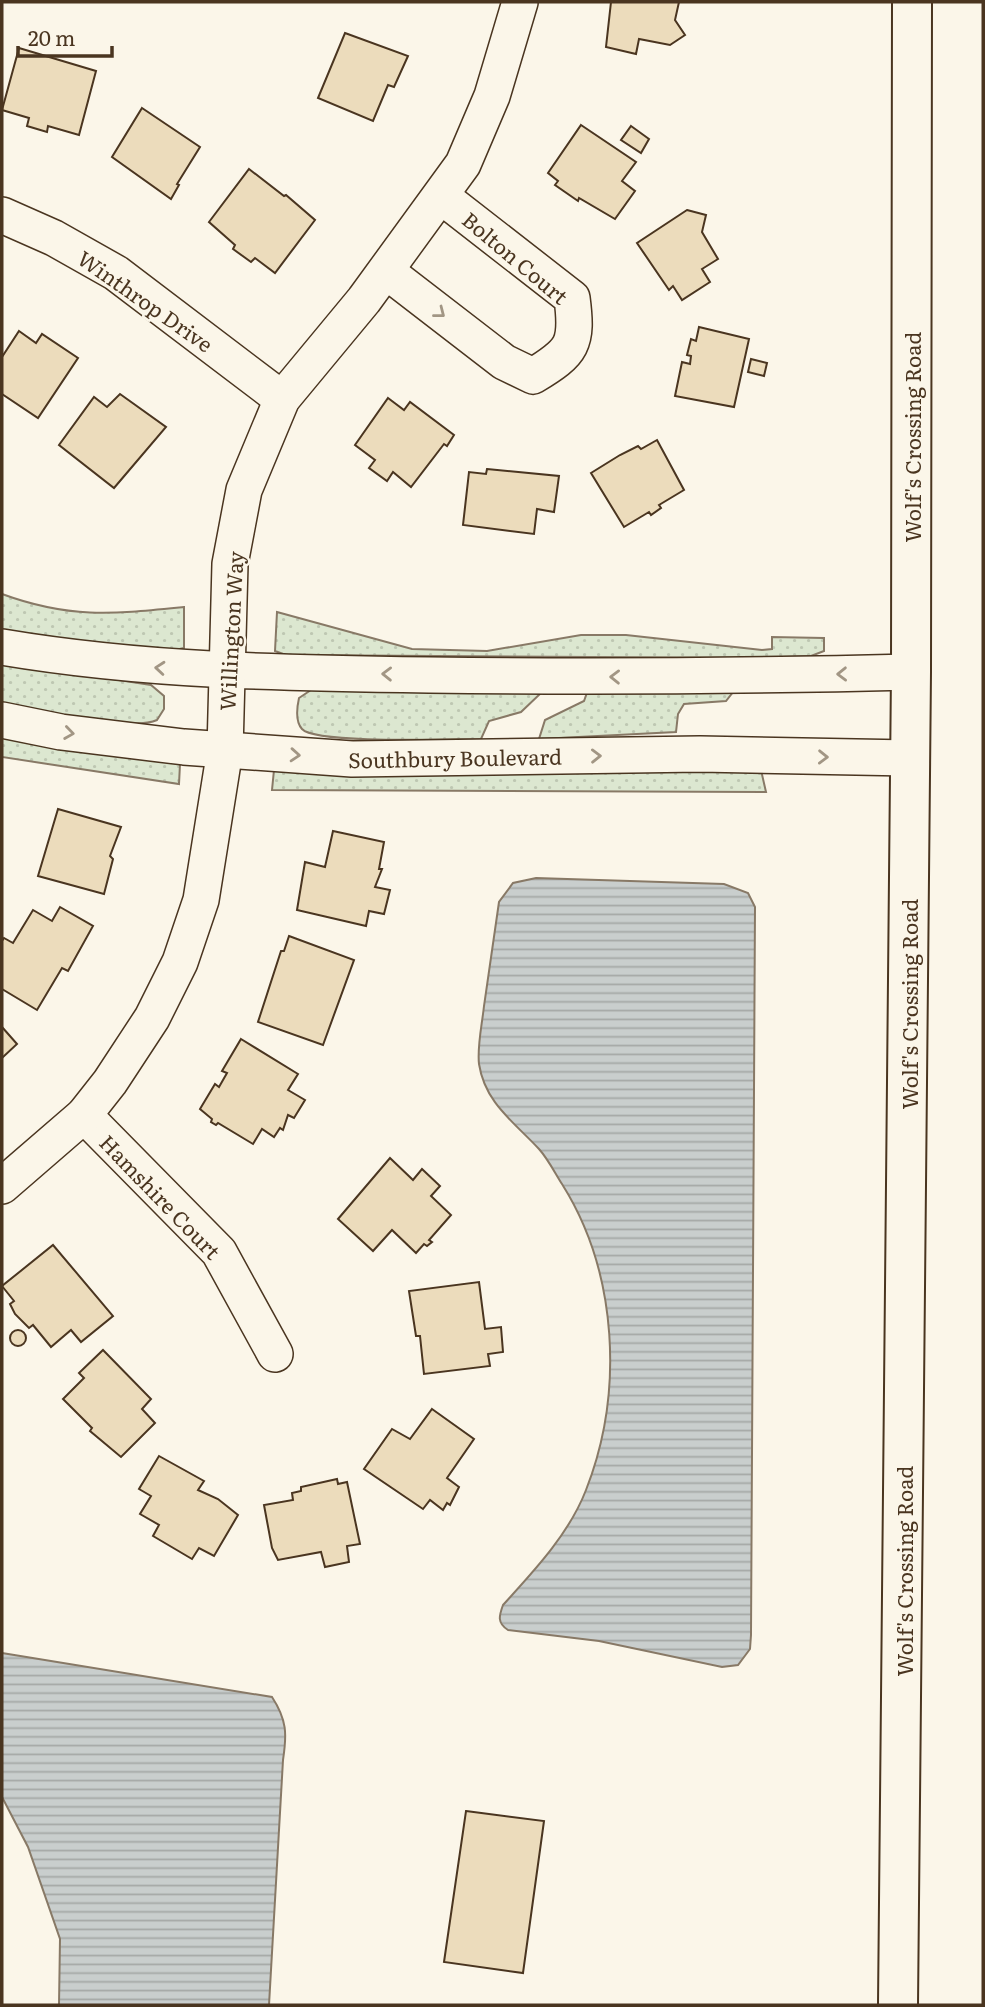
<svg xmlns="http://www.w3.org/2000/svg" width="985" height="2007" font-family="Literata,serif">
  <style>
    .green { fill: url(#green-dots); stroke: #887966; stroke-width: 2 }
    .water { fill: url(#water-rules); stroke: #887966; stroke-width: 2 }
    .building { fill: #ecdcbc; stroke: #4a3520; stroke-width: 2 }
    .lines { fill: none; stroke-linecap: round; stroke-linejoin: round }
    .minor-casing { stroke: #4a3520; stroke-width: 38 }
    .major-casing { stroke: #4a3520; stroke-width: 42 }
    .minor { stroke: #fbf6e9; stroke-width: 35 }
    .major { stroke: #fbf6e9; stroke-width: 38 }
    .oneway { stroke: #a29684 }
    .labels { text-anchor: middle; dominant-baseline: central; stroke-width: 5; stroke-linejoin: round; paint-order: stroke }
    .street-label { font-size: 21px; fill: #4a3520; stroke: #fbf6e9 }
  </style>
  <defs>
    <pattern id="green-dots" width="8" height="8" patternUnits="userSpaceOnUse" patternTransform="scale(1.75)"><rect width="8" height="8" fill="#dce7d0"/><path d="M2 2h.1M6 6h.1" fill="none" stroke="#bec7b2" stroke-width="1.8" stroke-linecap="round"/></pattern>
    <pattern id="water-rules" width="6" height="5" patternUnits="userSpaceOnUse" patternTransform="scale(1.75)"><rect width="6" height="5" fill="#c9cecd"/><path d="M0 2.5h6" fill="none" stroke="#a5a8a6"/></pattern>
  </defs>
  <rect width="100%" height="100%" fill="#fbf6e9"/>
  <g class="green">
    <path d="M2 594C70 619 113 614 184 607V648L166 652 2 632Z"/>
    <polygon points="277,612 412,649 487,651 581,635 626,635 762,650 772,649 772,637 824,638 824,651 811,656 756,658 286,655 275,651"/>
    <path d="M2 662 151 685 164 696V709L157 720C133 732 32 710 2 704Z"/>
    <polygon points="589,687 737,687 726,701 684,704 678,714 676,732 539,739 545,720 584,701"/>
    <path d="M314 688 541 693 521 712 489 721 481 739C452 739 315 744 302 729 295 721 297 707 299 698Z"/>
    <polygon points="2,734 180,764 179,784 2,757"/>
    <polygon points="274,770 761,770 766,792 272,790"/>
  </g>
  <g class="water">
    <path d="M536 878 724 884 748 893 755 907 751 1635 750 1649 738 1665 722 1667 599 1641 508 1630C497 1623 499 1616 503 1605 534 1571 569 1534 586 1490 624 1393 618 1273 562 1184 555 1173 548 1159 539 1149 514 1122 485 1103 479 1064 477 1046 482 1025 484 1006 489 972 494 937 499 902L513 883Z"/>
    <path d="M2 1653 272 1697C287 1720 287 1734 283 1760L269 2005H59L60 1939 28 1847 2 1797Z"/>
  </g>
  <g class="building">
    <polygon points="611,2 679,2 675,20 685,35 670,45 639,39 636,54 606,47"/>
    <polygon points="345,33 408,56 394,87 388,85 373,121 318,98"/>
    <polygon points="19,48 96,71 79,135 48,126 47,132 27,126 29,118 2,110"/>
    <polygon points="142,108 200,147 177,184 179,185 171,199 112,157"/>
    <polygon points="581,125 636,162 622,181 635,191 615,219 579,198 578,201 555,185 558,181 548,173"/>
    <polygon points="631,126 649,139 641,153 621,140"/>
    <polygon points="249,169 284,196 286,195 315,220 275,273 255,258 251,262 233,249 235,245 209,222"/>
    <polygon points="687,210 706,215 702,232 718,259 702,269 710,282 682,300 673,286 669,290 637,243"/>
    <polygon points="699,327 749,339 734,407 675,396 682,362 690,364 691,356 687,355 691,339 696,341"/>
    <polygon points="19,331 36,343 42,334 78,358 38,418 2,394 2,357"/>
    <polygon points="751,359 767,363 764,376 748,372"/>
    <polygon points="120,394 166,427 114,488 59,445 94,397 107,407"/>
    <polygon points="388,398 404,410 410,402 454,435 447,446 444,444 411,487 393,472 387,481 369,468 375,460 355,445"/>
    <polygon points="657,440 684,490 659,505 661,508 651,515 649,512 624,527 591,473 620,455 638,446 641,449"/>
    <polygon points="487,469 559,476 554,512 537,509 534,534 463,525 469,472 486,474"/>
    <polygon points="58,809 121,827 110,856 113,859 104,894 38,876"/>
    <polygon points="333,831 384,842 379,869 382,869 375,887 390,890 384,914 369,911 366,926 297,910 305,862 325,867"/>
    <polygon points="60,907 93,926 68,971 62,968 37,1010 2,989 2,941 4,938 13,943 33,910 52,921"/>
    <polygon points="289,936 354,960 323,1045 258,1022 281,951 284,951"/>
    <polygon points="2,1027 17,1044 2,1058"/>
    <polygon points="241,1039 298,1074 288,1090 305,1100 294,1118 288,1115 283,1130 280,1128 274,1137 262,1129 253,1144 218,1123 216,1125 211,1122 212,1119 200,1109 215,1084 219,1087 227,1073 222,1071"/>
    <polygon points="390,1158 413,1180 422,1169 440,1186 431,1196 451,1215 429,1240 432,1242 427,1246 424,1244 416,1253 392,1230 373,1251 338,1219"/>
    <polygon points="53,1245 113,1316 81,1342 71,1330 51,1347 33,1325 29,1328 15,1314 10,1304 14,1301 2,1286"/>
    <polygon points="479,1282 485,1329 501,1327 503,1352 488,1354 490,1366 424,1374 420,1336 416,1336 409,1291"/>
    <circle cx="18" cy="1338" r="8"/>
    <polygon points="103,1350 151,1399 142,1409 155,1423 121,1457 90,1431 92,1428 63,1399 84,1378 79,1373"/>
    <polygon points="432,1409 474,1439 447,1478 459,1487 450,1505 447,1503 443,1510 430,1500 423,1509 364,1469 392,1429 410,1439"/>
    <polygon points="159,1456 204,1481 198,1490 218,1499 238,1515 214,1556 199,1548 192,1559 153,1536 159,1525 140,1514 151,1496 139,1489"/>
    <polygon points="337,1479 338,1484 347,1482 360,1544 347,1546 349,1562 325,1567 321,1552 278,1560 272,1548 264,1505 293,1500 292,1493 301,1491 301,1487"/>
    <polygon points="466,1811 544,1821 523,1973 444,1962"/>
  </g>
  <g class="lines">
    <g class="minor-casing">
      <g id="minor">
        <polyline points="2,215 54,238 116,273 282,399"/>
        <path d="M386 271 504 362 533 376C573 352 578 344 572 298L441 196"/>
        <path d="M2 647C145 671 284 673 429 675 590 677 750 676 911 672"/>
        <polyline points="2,720 61,732 184,747 352,759 700,754 910,758"/>
        <polyline points="84,1115 219,1252 275,1354"/>
        <polyline points="2,1186 84,1115 110,1082 152,1018 180,962 201,900 225,750 230,564 244,490 282,399 364,300 463,164 492,96 520,2"/>
      </g>
    </g>
    <g class="major-casing">
      <polyline id="major" points="898,2005 911,672 912,2"/>
    </g>
    <use href="#minor" class="minor"/>
    <use href="#major" class="major"/>
  </g>
  <defs><path id="oneway-chevron" d="M-2-3.5L2.5 0L-2 3.5" fill="none" stroke-width="1.6" stroke-linecap="round" stroke-linejoin="round" transform="scale(1.75)"/></defs>
  <g class="oneway">
    <use href="#oneway-chevron" transform="translate(440 313) rotate(38)"/>
    <use href="#oneway-chevron" transform="translate(160 668) rotate(-175)"/>
    <use href="#oneway-chevron" transform="translate(387 674) rotate(-179)"/>
    <use href="#oneway-chevron" transform="translate(842 674) rotate(179)"/>
    <use href="#oneway-chevron" transform="translate(615 677) rotate(-179)"/>
    <use href="#oneway-chevron" transform="translate(69 733) rotate(8)"/>
    <use href="#oneway-chevron" transform="translate(295 755) rotate(4)"/>
    <use href="#oneway-chevron" transform="translate(596 756) rotate(-1)"/>
    <use href="#oneway-chevron" transform="translate(823 757) rotate(1)"/>
  </g>
  <g class="labels">
    <g class="street-label">
      <text transform="translate(516 257) rotate(40)">Bolton Court</text>
      <text transform="translate(146 300) rotate(35)">Winthrop Drive</text>
      <text transform="translate(911 437) rotate(-90)">Wolf's Crossing Road</text>
      <text transform="translate(230 631) rotate(-87)">Willington Way</text>
      <text transform="translate(455 757) rotate(-1)">Southbury Boulevard</text>
      <text transform="translate(908 1004) rotate(-90)">Wolf's Crossing Road</text>
      <text transform="translate(161 1196) rotate(46)">Hamshire Court</text>
      <text transform="translate(903 1571) rotate(-90)">Wolf's Crossing Road</text>
    </g>
  </g>
  <rect width="985" height="2007" fill="none" stroke="#4a3520" stroke-width="7"/>
  <path d="M18 46v10h94v-10" fill="none" stroke="#4a3520" stroke-width="3.5"/>
  <text x="28" y="46" font-size="21" fill="#4a3520" stroke="#fbf6e9" stroke-width="5" paint-order="stroke">20 m</text>
</svg>
